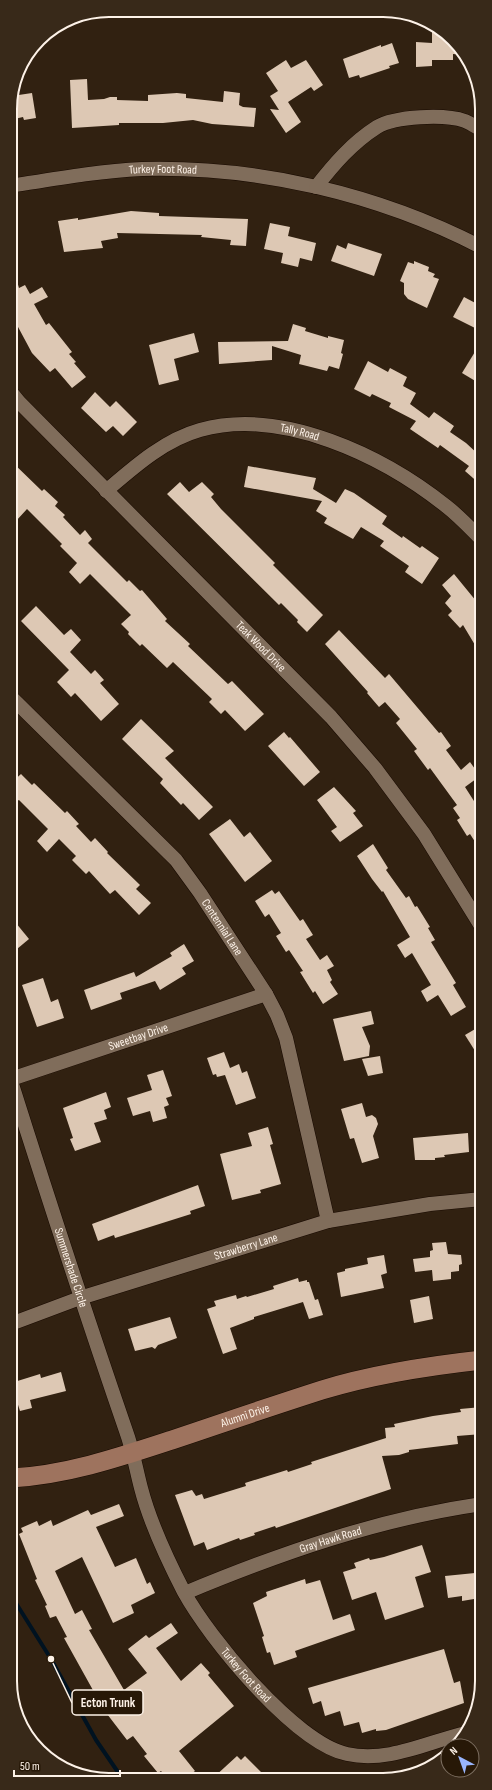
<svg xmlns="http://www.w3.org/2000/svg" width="492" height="1790" font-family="'Sofia Sans Condensed',sans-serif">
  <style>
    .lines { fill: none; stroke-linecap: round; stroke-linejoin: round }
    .stream { stroke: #001220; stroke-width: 4 }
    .building { fill: #ddc8b4 }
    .minor-casing { stroke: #180a00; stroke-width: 15 }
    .secondary-casing { stroke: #180a00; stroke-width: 20 }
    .minor { stroke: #806d5b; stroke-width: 14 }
    .secondary { stroke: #9e735e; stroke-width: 19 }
    .labels { text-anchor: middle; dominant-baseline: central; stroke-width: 4; stroke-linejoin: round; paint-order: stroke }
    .street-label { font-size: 12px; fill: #fdf2e8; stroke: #271807 }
    .rim { fill: none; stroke: #fdf2e8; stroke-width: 2 }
    .leader { fill: none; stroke: #fdf2e8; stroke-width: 1.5 }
    .callout-dot { fill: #fdf2e8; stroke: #271807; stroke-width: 1.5 }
    .callout { fill: #271807; stroke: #fdf2e8; stroke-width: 1.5 }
    .callout-label { font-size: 13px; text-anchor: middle; font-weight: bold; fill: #fdf2e8 }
  </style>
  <rect width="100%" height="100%" fill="#312111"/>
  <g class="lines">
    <polyline class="stream" points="11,1563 14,1600 51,1659 96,1740 122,1778"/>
  </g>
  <g class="building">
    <polygon points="432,28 453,39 464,55 453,54 453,60 432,60 432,66 416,67 416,42 432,43"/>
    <polygon points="392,43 399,63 389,66 390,68 360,78 359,75 349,78 343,59 381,45 381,47"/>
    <polygon points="286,60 291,68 306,60 323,85 314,91 311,87 288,102 301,122 286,133 270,109 279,110 270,96 278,91 266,73"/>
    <polygon points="87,79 88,100 104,99 110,97 117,97 117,100 148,101 148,95 177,93 186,94 186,98 223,102 224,91 240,93 239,105 243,107 256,108 254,127 212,124 193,120 163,123 119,123 119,125 72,128 70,80"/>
    <polygon points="32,93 36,118 24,120 23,117 10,120 12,96"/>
    <polygon points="131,211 159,213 159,216 248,219 246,246 230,245 231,240 201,237 202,235 117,233 118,238 101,241 103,248 64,252 58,221 78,218 78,220"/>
    <polygon points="270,223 290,227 288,236 316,243 312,261 300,258 298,267 281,263 283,253 264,249"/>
    <polygon points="348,243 382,254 374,276 331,261 337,245 346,249"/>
    <polygon points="414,261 429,267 428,271 435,274 433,277 439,279 427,308 408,299 404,294 404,283 400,281 408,262 414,264"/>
    <polygon points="10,268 13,268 19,288 25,285 30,294 42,287 48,297 34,304 46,325 49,323 72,352 69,354 76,362 74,363 86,377 72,388 55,368 50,372 32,353 10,312"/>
    <polygon points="464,297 481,306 481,331 453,317"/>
    <polygon points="293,324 306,328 305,331 328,338 328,336 344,340 341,353 343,354 339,369 329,366 327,371 299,364 301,355 272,346 272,360 219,364 218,342 288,341"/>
    <polygon points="194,333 199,352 174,359 179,380 159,385 149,345"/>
    <polygon points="481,342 481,375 477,382 462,373"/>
    <polygon points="368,361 388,372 390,368 407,377 403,386 416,393 410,404 429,418 434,412 454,426 450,432 466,443 479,455 481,452 481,485 465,471 469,466 440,445 438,448 410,429 416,421 389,407 391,403 372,394 370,397 354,389"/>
    <polygon points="95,392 110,407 116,401 137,422 123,436 113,426 106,432 81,408"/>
    <polygon points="10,460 42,491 44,489 58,502 55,506 65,515 63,517 80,535 85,530 92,539 88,543 127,582 129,580 140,591 142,590 167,619 165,621 190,644 188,646 228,684 232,681 264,714 245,731 225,710 221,714 209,702 212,699 173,662 167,668 142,644 140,646 128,634 129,632 121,624 131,615 90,574 80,584 69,572 77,563 60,546 62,544 27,509 16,521 10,515"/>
    <polygon points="248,466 316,478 313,489 336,503 345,489 354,493 387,516 382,524 402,538 403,536 420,548 422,546 439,558 422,584 405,572 409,566 380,546 384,541 361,527 353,539 324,523 327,518 316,511 322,501 244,487"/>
    <polygon points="180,482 189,492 202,482 214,494 211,497 221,509 275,563 273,565 323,615 307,632 297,622 298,620 281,603 279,605 167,494"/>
    <polygon points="454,574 481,607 481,655 463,625 460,628 448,615 452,611 445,603 451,596 442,585"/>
    <polygon points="36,606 64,635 71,629 81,640 70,652 91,674 95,670 104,680 100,683 119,704 101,721 75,693 71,697 57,682 69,670 21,621"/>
    <polygon points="339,630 385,678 389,674 439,733 441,732 451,746 446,750 461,770 470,762 480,776 465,787 481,812 481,851 470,834 467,836 457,820 460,818 453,808 457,805 430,768 428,770 414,751 417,749 396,723 400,719 385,702 379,707 367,693 368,692 325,644"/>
    <polygon points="141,719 174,751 165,758 213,807 199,820 183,803 181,805 160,783 163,779 122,739"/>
    <polygon points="284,732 289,738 290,737 320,772 304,786 268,746"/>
    <polygon points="21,774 32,785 34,783 65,813 67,811 79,824 76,826 91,842 95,838 108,852 107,853 140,885 136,889 151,903 139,915 115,890 110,894 89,871 86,874 72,860 76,856 59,839 47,852 37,841 48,829 19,800 17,801 10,795 10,784"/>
    <polygon points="334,787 356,811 353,813 363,826 340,842 331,831 337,827 317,800"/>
    <polygon points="230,819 244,837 250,832 272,861 245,882 209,834"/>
    <polygon points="373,844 388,868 386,870 406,898 409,896 415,907 417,906 430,927 428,928 435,940 431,942 456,983 453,985 466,1007 451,1016 438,995 427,1002 421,991 431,985 412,953 405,958 397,945 410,937 383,891 382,892 372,879 357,856"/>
    <polygon points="272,890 275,894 279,891 300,921 303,919 313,935 306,939 320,960 327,955 334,966 327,970 332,980 330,982 338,994 323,1004 315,991 313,993 300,972 303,971 289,950 286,952 276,936 281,933 269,914 265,917 255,901"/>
    <polygon points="11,917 29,939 11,954"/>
    <polygon points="184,944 194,961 182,968 186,974 160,990 155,981 120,993 122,999 91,1010 84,990 134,972 136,977 172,956 170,953"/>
    <polygon points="43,978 51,1002 58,999 64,1018 37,1027 22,985"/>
    <polygon points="371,1011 374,1024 362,1027 370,1046 369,1056 344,1061 333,1019"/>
    <polygon points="482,1025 482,1062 465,1035"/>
    <polygon points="224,1052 230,1068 239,1064 242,1073 247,1071 256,1098 236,1105 225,1075 217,1077 216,1074 213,1075 207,1058"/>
    <polygon points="380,1056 383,1073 368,1076 362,1059"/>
    <polygon points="163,1070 172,1096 166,1098 169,1105 164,1107 167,1118 153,1122 150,1111 133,1116 127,1098 152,1090 147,1075"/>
    <polygon points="106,1092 111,1107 104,1110 107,1119 94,1123 101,1142 75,1151 70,1139 73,1138 63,1108"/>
    <polygon points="362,1103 366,1117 372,1115 376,1118 378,1124 373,1136 379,1158 362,1163 354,1138 350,1139 341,1109"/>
    <polygon points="268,1127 273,1144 270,1145 281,1184 260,1190 261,1193 232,1200 220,1154 252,1146 248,1133"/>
    <polygon points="468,1133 469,1152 444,1155 445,1157 435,1158 435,1160 415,1160 413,1138"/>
    <polygon points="198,1185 205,1206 190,1211 191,1214 115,1238 114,1235 98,1241 92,1224"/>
    <polygon points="446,1242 448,1254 461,1255 462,1264 459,1265 459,1271 451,1272 451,1279 433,1281 432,1270 415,1272 413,1259 430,1257 430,1251 433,1250 432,1243"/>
    <polygon points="384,1255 387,1273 381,1275 384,1288 341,1297 337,1273 345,1271 345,1269 368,1264 367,1258"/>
    <polygon points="298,1278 299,1282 307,1280 307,1282 309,1282 315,1300 318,1299 323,1315 309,1319 303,1302 254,1317 254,1319 230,1328 237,1349 223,1354 207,1309 216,1306 214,1301 236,1295 237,1299 246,1296 247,1297 274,1289 273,1286"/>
    <polygon points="429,1296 433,1319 414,1323 410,1300"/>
    <polygon points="170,1317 177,1338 158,1345 155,1349 152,1347 135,1351 128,1329"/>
    <polygon points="61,1372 66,1391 30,1400 32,1408 20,1411 11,1383 40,1374 41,1378"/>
    <polygon points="482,1407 482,1434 457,1436 458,1444 409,1450 409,1452 399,1455 382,1456 391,1489 276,1528 275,1526 254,1533 255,1535 240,1540 239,1538 207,1550 204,1542 194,1546 175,1495 192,1490 196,1496 202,1494 204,1499 246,1486 245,1483 287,1470 288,1472 312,1464 311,1462 386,1438 385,1428 395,1427 394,1424 433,1416 461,1412 460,1409"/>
    <polygon points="119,1504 124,1516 96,1527 115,1567 136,1558 147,1584 150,1582 155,1593 131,1605 134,1613 113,1623 82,1557 55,1571 75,1614 82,1610 92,1629 89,1630 124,1690 147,1673 128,1649 146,1635 149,1638 171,1623 178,1633 156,1648 181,1681 201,1663 210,1673 208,1675 234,1706 179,1751 195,1771 185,1778 167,1778 161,1771 158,1773 144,1756 147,1754 133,1736 127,1740 104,1710 64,1638 67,1637 56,1616 50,1618 45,1606 47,1605 35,1580 37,1579 19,1534 23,1532 21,1528 37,1521 39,1526 51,1520 53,1526 88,1510 91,1515"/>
    <polygon points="422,1545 431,1572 415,1577 424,1607 385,1620 376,1592 352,1600 343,1572 356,1568 354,1563 369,1558 370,1560 384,1557"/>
    <polygon points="475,1573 482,1573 482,1596 480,1598 462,1601 462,1596 448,1598 445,1576"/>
    <polygon points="305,1579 306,1584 320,1580 333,1620 350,1614 355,1630 295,1651 297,1657 274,1665 270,1652 267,1653 262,1637 264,1636 253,1603 267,1596 266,1592"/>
    <polygon points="444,1649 454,1683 460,1681 464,1703 386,1730 376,1731 376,1729 362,1733 359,1722 344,1726 340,1711 325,1716 321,1701 313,1704 308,1688"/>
    <polygon points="237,1756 241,1760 245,1756 268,1779 213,1778"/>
  </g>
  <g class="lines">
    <g class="minor-casing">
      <g id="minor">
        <path id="s1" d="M10 186C54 179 98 171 142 169 259 166 378 194 481 247"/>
        <path d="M316 187C334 164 352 143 377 127 395 116 445 114 465 121 470 123 476 127 481 129"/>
        <path id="s2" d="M10 391 19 402 331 717 375 768 424 834 481 926"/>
        <path id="s3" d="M106 491C134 467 164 440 200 430 282 407 383 456 446 506 459 516 470 528 481 539"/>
        <path id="s4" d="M10 696 176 860 200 893 266 994 277 1015 286 1038 328 1221"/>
        <path id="s5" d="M11 1079 266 994"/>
        <path id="s6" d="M11 1081C48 1198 86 1315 126 1431 133 1450 136 1469 141 1488 150 1523 167 1559 184 1592 209 1638 295 1743 347 1754 388 1763 427 1742 466 1733"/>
        <path id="s7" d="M16 1322 80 1298 328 1221 430 1204 482 1199"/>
        <path id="s8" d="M185 1593C281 1553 378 1519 482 1504"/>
      </g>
    </g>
    <g class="secondary-casing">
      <g id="secondary">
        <path id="s9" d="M11 1478C67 1475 120 1457 172 1440 222 1423 272 1406 322 1390 374 1374 427 1366 482 1360"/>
      </g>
    </g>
    <use href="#minor" class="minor"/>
    <use href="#secondary" class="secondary"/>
  </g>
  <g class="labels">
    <g class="street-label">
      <text stroke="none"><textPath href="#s1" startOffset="154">Turkey Foot Road</textPath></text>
      <text stroke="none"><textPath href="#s3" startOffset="214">Tally Road</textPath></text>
      <text stroke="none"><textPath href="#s2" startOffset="358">Teak Wood Drive</textPath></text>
      <text stroke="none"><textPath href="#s4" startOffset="315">Centennial Lane</textPath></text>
      <text stroke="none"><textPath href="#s5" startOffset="134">Sweetbay Drive</textPath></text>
      <text stroke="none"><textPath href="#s7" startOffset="242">Strawberry Lane</textPath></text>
      <text stroke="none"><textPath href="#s6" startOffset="196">Summershade Circle</textPath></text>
      <text stroke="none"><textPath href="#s9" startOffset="243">Alumni Drive</textPath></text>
      <text stroke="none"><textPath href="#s8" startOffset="155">Gray Hawk Road</textPath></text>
      <text stroke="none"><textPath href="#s6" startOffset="644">Turkey Foot Road</textPath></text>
    </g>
  </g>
  <path d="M0 0H492V1790H0ZM109 17H383A92 92 0 0 1 475 109V1681A92 92 0 0 1 383 1773H109A92 92 0 0 1 17 1681V109A92 92 0 0 1 109 17Z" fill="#382919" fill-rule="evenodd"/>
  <path class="rim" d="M109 17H383A92 92 0 0 1 475 109V1681A92 92 0 0 1 383 1773H109A92 92 0 0 1 17 1681V109A92 92 0 0 1 109 17Z"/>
  <path class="leader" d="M51 1659L72 1703"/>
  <circle class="callout-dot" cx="51" cy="1659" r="4"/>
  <rect class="callout" x="72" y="1690" width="71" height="25" rx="4"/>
  <g class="callout-label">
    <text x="108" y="1707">Ecton Trunk</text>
  </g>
  <g transform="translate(460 1758) rotate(319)"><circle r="19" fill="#271807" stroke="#7d6f61"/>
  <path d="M0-3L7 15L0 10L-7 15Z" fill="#99b5fd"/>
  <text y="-6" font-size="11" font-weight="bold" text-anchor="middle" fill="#fdf2e8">N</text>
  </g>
  <path d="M14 1770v6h106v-6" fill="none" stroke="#fdf2e8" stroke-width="2"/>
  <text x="20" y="1770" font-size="12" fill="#fdf2e8" stroke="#271807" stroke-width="3" paint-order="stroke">50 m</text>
</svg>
